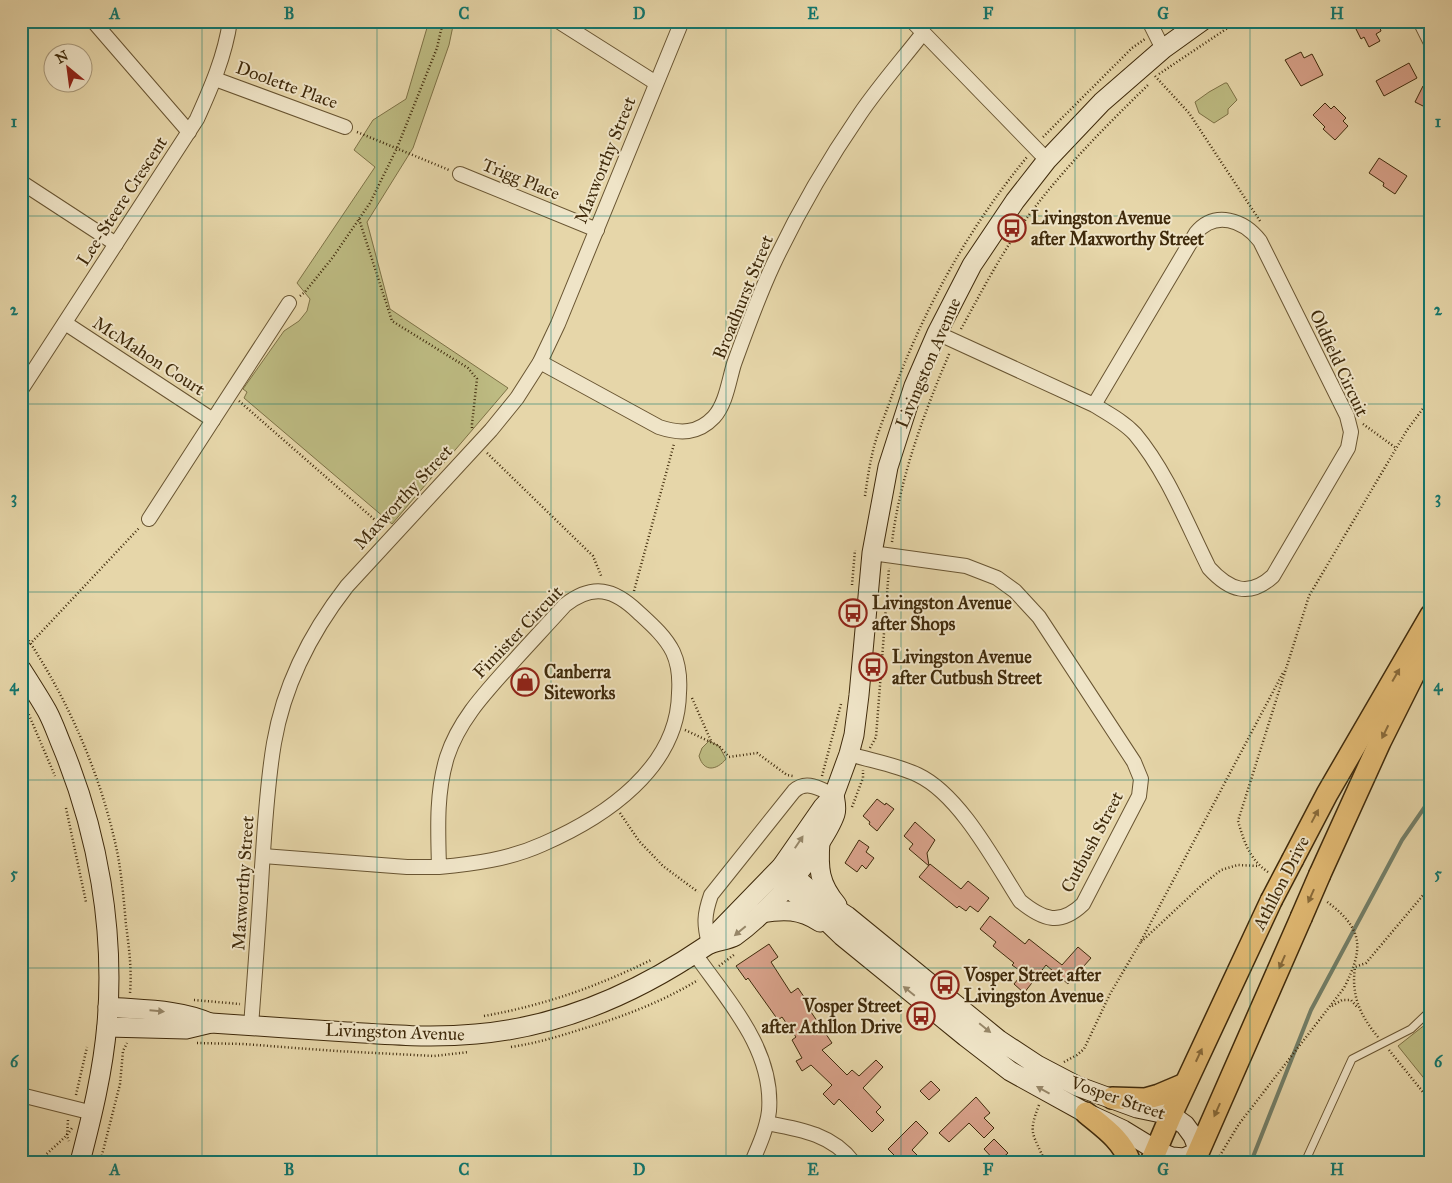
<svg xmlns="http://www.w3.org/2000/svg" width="1452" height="1183" font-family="'IM FELL Great Primer',serif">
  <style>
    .green { fill: #bdbb82; stroke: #7e7246 }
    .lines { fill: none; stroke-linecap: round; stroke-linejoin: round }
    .stream { stroke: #73806a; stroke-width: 4 }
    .building { fill: #d6a088; stroke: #3f2a0b }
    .lane-casing { stroke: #695532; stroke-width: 9 }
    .street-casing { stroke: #695532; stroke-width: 16 }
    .secondary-casing { stroke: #3f2a0b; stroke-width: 21 }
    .primary-casing { stroke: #3f2a0b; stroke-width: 24 }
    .path { stroke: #3f2a0b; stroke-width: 2.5; stroke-dasharray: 1 2.5; stroke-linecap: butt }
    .lane { stroke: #efe4c7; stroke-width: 7 }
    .street { stroke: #efe4c7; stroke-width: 14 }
    .secondary { stroke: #efe4c7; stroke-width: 19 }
    .primary { stroke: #e3bb74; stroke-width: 21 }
    .primary-bridge-casing { stroke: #3f2a0b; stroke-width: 24; stroke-linecap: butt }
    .primary-bridge { stroke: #e3bb74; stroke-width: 21 }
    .oneway { fill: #896b3a }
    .oneway2 { fill: #978769 }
    .grid { fill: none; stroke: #0f766e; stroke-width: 1; stroke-opacity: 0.55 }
    .labels { text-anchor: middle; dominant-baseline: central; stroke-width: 4; stroke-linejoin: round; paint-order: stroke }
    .street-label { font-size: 18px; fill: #3f2a0b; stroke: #efe4c7 }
    .poi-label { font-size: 18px; font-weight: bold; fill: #3f2a0b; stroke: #efe4c7; text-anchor: start }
    .neatline { fill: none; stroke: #0f766e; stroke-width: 2 }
    .grid-label { font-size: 16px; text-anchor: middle; font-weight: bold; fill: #0f766e }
  </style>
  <rect width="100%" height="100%" fill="#e6d6a9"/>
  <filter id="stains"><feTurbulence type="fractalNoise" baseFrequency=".004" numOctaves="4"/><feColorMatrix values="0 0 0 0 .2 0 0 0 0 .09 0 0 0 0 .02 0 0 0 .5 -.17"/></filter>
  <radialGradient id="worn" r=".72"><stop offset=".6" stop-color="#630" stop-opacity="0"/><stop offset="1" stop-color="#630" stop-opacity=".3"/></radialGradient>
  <g class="green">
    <polygon points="429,21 454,21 449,45 413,148 367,222 390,309 508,388 392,524 244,398 247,392 243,389 284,331 299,321 307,311 310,299 297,283 375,167 354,150 373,120 406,99"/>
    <polygon points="1225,83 1227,83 1237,100 1228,109 1228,114 1214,123 1199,113 1195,102 1209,92"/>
    <path d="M709 741 719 746 726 759C717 770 704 773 699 756L702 748Z"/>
    <polygon points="1431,1020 1431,1087 1398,1046"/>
  </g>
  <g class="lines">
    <polyline class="stream" points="1251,1162 1311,1010 1402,840 1431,798"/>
  </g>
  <g class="building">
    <polygon points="1352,21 1394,21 1380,28 1381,31 1376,34 1380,41 1369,47 1364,37 1361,39"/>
    <polygon points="1301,52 1304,58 1312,54 1323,75 1301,86 1285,60"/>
    <polygon points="1409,63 1417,78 1384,96 1376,81"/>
    <polygon points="1423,86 1431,90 1431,110 1415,102"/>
    <polygon points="1325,103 1331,109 1334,106 1346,118 1343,121 1348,126 1335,140 1323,129 1325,127 1313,115"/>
    <polygon points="1379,158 1407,176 1395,194 1383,186 1384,183 1369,173"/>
    <polygon points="877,799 885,805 886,803 894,809 877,831 869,824 870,822 863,816"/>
    <polygon points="915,822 935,840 927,853 929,866 909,849 913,844 904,836"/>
    <polygon points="859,840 869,847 866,852 874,858 866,869 862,865 857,872 845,863"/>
    <polygon points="930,864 961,889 968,881 989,898 978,912 970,906 966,911 959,906 957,908 919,877"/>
    <polygon points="990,916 1025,944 1029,939 1062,965 1078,947 1091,958 1068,984 1046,965 1024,993 1014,984 1023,973 1012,965 1014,963 993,946 996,942 980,929"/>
    <polygon points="769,944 778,957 771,962 791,993 798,988 813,1010 811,1012 832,1043 822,1050 847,1075 852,1070 859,1076 876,1060 883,1067 863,1088 881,1107 876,1112 884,1120 872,1132 839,1099 834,1105 823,1094 832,1085 811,1065 802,1071 796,1061 802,1058 792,1040 796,1037 782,1017 778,1020 748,978 746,980 736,966"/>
    <polygon points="931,1081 940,1090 929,1100 920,1091"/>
    <polygon points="976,1097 990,1113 984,1118 994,1128 984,1138 969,1123 949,1142 939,1133"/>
    <polygon points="916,1121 928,1133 912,1150 924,1162 901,1162 888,1149"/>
    <polygon points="994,1139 1008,1153 998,1162 996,1162 984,1149"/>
  </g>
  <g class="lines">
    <g class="lane-casing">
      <polyline id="lane" points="1305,1162 1352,1059 1411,1029 1431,1010"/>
    </g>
    <g class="street-casing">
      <g id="street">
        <polyline points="93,21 189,132"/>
        <polyline points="558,21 656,83"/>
        <polyline points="912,21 1047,160"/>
        <polyline points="1149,21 1163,49"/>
        <polyline points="1420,21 1431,43"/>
        <polyline points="215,79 345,127"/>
        <polyline points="460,174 597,230"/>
        <polyline points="21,182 116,244"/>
        <polyline points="65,323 213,420 289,303"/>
        <path d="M937 333 1094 405C1109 414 1124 422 1135 434 1167 472 1187 524 1209 568 1229 590 1249 598 1273 576L1348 448 1351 432 1347 416 1260 241C1244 220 1215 210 1196 233L1094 405"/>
        <path d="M540 362 659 427C680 434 698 434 714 417 726 404 729 380 734 364 746 331 758 297 773 265 798 212 827 162 860 114 879 86 902 60 923 33"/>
        <path d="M21 390 197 119C211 88 225 56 230 21"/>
        <polyline points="149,519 213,420"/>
        <path d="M849 754C872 761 897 765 918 775 960 795 995 862 1020 901 1043 920 1060 926 1083 904L1139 796 1141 779 1134 762 1039 617 1015 591 997 578 966 566 872 553"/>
        <path d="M263 856 407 867H439C438 830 436 793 447 757 459 720 485 693 511 664 529 644 547 625 565 605 593 583 614 589 638 612 651 624 665 636 673 652 679 665 680 679 679 693 678 768 605 817 543 844 510 859 474 864 439 867"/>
        <path d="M709 944C704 924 704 915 711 895L794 791C807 779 821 790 834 795"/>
        <path d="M695 954C728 1001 774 1050 769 1111 767 1128 759 1146 752 1162"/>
        <path d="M251 1026C255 973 259 920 262 867 265 825 267 784 274 743 284 685 312 631 347 586L491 430 517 398 540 362 558 324 682 21"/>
        <polyline points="21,1095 93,1113"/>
        <path d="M767 1123C799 1129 832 1134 853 1162"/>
      </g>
    </g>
    <g class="secondary-casing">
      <g id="secondary">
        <path d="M21 669C30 683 39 697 47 711 53 722 57 734 62 746 98 833 115 930 107 1024 103 1071 92 1116 80 1162"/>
        <path d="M820 842C818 868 819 884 837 905"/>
        <polyline points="774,876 815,910 842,936 966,1037 1010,1071 1086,1113 1123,1130 1159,1152 1172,1157 1184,1158 1199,1151 1193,1136 1185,1125 1171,1115 1137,1108 1077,1086 1037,1065 999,1040 847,916 819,898 782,866"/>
        <path d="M761 913C784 909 800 909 820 922"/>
        <polyline points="709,944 715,935 782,866 823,807 834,795 849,754 854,735 859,695 872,553 888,467 914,386 937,333 972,265 1015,201 1047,160 1102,102 1163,49 1202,21"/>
        <path d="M108 1007C142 1010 179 1009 210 1023"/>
        <path d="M107 1027 186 1029 211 1023C256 1026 302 1029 347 1032 390 1035 432 1038 476 1034 560 1027 637 993 706 946 715 940 726 941 735 936 756 921 776 900 792 881 805 865 829 832 835 814 837 808 835 801 834 795"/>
      </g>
    </g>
    <g class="primary-casing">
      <g id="primary">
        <polyline points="1293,859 1327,794 1431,615"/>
        <polyline points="1320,874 1380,742 1429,644"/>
        <polyline points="1112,1098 1145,1099 1159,1095 1185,1084"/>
        <path d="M1086 1113C1104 1128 1121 1139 1130 1162"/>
        <polyline points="1151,1162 1171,1115 1271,901"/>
        <polyline points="1194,1162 1301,918"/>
      </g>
    </g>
    <g class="path">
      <polyline points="1164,23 1167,24 1170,21"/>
      <polyline points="1159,74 1238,21"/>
      <polyline points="1155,76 1189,113 1260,221"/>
      <polyline points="357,132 449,170"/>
      <polyline points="1043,137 1132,48 1145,39"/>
      <polyline points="359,219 392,321 468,368 477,379 472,424 472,430"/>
      <polyline points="300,296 305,292 333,257 370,203 397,148 437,48 443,21"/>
      <path d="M961 329C983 289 1004 248 1032 211 1067 165 1107 125 1148 85"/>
      <polyline points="239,401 383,527"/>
      <polyline points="1363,424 1396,448"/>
      <polyline points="487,453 593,556 602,578"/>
      <path d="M865 496C867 482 869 468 872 455 876 436 884 418 890 401 922 312 967 230 1027 157"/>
      <path d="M892 542C900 477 924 413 950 352"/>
      <polyline points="852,585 855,550"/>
      <polyline points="634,591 674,444"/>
      <path d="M21 629C67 696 102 776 118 856 122 879 124 902 126 925 129 947 132 970 130 993"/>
      <polyline points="21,650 31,643 140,527"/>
      <polyline points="692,698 711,741"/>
      <polyline points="26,708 55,776"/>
      <polyline points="685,730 719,746 729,757 757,753 787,775 793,776"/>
      <polyline points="870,748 876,737 889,568"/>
      <polyline points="822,776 841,704"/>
      <polyline points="852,807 863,778 863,770"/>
      <polyline points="66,808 86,902"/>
      <polyline points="620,813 639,841 663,866 698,892"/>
      <path d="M1268 872C1250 860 1244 842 1238 821L1309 596 1407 430 1431 398"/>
      <polyline points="1141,942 1202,885 1221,870 1238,865 1259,866"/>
      <polyline points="719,966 735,954"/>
      <polyline points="194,1000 240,1004"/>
      <polyline points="1332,1006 1342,1000 1351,1000 1357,1007"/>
      <path d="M484 1016C545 1005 596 987 651 960"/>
      <path d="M1378 1037C1360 1015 1351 996 1355 967L1366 963 1424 894 1431 879"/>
      <polyline points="197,1043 243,1044 336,1051 434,1056 469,1052"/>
      <path d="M511 1047C537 1043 557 1037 582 1029 622 1017 662 1002 698 980"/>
      <polyline points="1389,1050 1431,1102"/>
      <polyline points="1064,1062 1077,1055 1084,1049 1110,994 1140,943 1284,671"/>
      <polyline points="76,1095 87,1047"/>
      <path d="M1039 1105C1027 1135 1034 1134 1045 1162"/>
      <polyline points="68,1120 67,1136 69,1141"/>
      <path d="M40 1162C49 1149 63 1142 72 1128"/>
      <polyline points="99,1162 101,1159 120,1084 123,1051 127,1043"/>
      <path d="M1216 1162 1239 1124 1344 988C1364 948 1364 929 1326 901"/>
    </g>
    <use href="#lane" class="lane"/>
    <use href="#street" class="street"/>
    <use href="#secondary" class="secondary"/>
    <use href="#primary" class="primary"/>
    <g class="primary-bridge-casing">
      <g id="primary-bridge">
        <polyline points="1271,901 1293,859"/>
        <polyline points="1301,918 1320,874"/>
      </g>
    </g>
    <use href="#primary-bridge" class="primary-bridge"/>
  </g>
  <defs><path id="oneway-solid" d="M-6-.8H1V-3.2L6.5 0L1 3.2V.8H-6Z" transform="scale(1.25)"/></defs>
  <g class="oneway">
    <use href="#oneway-solid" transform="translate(1396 675) rotate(-60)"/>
    <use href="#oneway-solid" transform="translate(1385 732) rotate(116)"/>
    <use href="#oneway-solid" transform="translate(1315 816) rotate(-62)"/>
    <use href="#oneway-solid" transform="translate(1311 896) rotate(114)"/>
    <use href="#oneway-solid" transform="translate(1282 962) rotate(114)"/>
    <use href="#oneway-solid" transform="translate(1199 1055) rotate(-65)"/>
    <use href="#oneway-solid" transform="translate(1217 1110) rotate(114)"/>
  </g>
  <g class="oneway2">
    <use href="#oneway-solid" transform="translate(799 842) rotate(-56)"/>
    <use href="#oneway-solid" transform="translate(740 931) rotate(140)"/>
    <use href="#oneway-solid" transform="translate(909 991) rotate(-141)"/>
    <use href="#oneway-solid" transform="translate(157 1011) rotate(5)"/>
    <use href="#oneway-solid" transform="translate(985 1028) rotate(39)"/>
    <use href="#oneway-solid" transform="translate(1043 1090) rotate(-151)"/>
  </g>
  <path class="grid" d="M202 21V1162M377 21V1162M551 21V1162M726 21V1162M901 21V1162M1075 21V1162M1250 21V1162M21 216H1431M21 404H1431M21 592H1431M21 780H1431M21 968H1431"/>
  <defs>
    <g id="bus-ring" transform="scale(1.4375)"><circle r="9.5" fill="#efe4c7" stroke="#8f2418" stroke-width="1.5"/><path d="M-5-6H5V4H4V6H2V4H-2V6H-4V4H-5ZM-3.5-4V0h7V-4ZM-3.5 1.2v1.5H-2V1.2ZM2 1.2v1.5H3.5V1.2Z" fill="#8f2418"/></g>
    <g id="shop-ring" transform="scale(1.4375)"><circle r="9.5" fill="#efe4c7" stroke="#8f2418" stroke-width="1.5"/><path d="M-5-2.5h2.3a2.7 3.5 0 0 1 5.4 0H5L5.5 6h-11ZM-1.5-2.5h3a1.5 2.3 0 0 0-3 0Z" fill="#8f2418"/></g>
  </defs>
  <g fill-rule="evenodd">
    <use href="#bus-ring" x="1012" y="228"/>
    <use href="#bus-ring" x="853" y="613"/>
    <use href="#bus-ring" x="873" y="667"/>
    <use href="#shop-ring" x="525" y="682"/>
    <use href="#bus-ring" x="945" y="985"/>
    <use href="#bus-ring" x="921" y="1016"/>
  </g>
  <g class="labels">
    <g class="street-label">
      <text transform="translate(287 85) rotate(20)">Doolette Place</text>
      <text transform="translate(605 160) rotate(-68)">Maxworthy Street</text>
      <text transform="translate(521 179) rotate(22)">Trigg Place</text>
      <text transform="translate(122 201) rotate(-57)">Lee-Steere Crescent</text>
      <text transform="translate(743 297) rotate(-68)">Broadhurst Street</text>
      <text transform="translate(149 356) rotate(33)">McMahon Court</text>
      <text transform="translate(928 363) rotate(-67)">Livingston Avenue</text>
      <text transform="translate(1339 363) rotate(65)">Oldfield Circuit</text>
      <text transform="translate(403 497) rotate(-47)">Maxworthy Street</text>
      <text transform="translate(518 632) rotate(-46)">Fimister Circuit</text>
      <text transform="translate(1092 842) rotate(-62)">Cutbush Street</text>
      <text transform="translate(243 883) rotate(-86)">Maxworthy Street</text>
      <text transform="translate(1281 883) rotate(-63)">Athllon Drive</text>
      <text transform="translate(395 1032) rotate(2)">Livingston Avenue</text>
      <text transform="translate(1118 1098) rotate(19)">Vosper Street</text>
    </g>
    <g class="poi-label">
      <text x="1031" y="218">Livingston Avenue<tspan x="1031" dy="21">after Maxworthy Street</tspan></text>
      <text x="872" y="603">Livingston Avenue<tspan x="872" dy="21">after Shops</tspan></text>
      <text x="892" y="657">Livingston Avenue<tspan x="892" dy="21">after Cutbush Street</tspan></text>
      <text x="544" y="672">Canberra<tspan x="544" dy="21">Siteworks</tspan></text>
      <text x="964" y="975">Vosper Street after<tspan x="964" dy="21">Livingston Avenue</tspan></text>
      <text x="902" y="1006" text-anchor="end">Vosper Street<tspan x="902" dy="21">after Athllon Drive</tspan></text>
    </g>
  </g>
  <rect width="1452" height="1183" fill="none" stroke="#e6d6a9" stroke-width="55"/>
  <g transform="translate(68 68) rotate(331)"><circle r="24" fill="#efe4c7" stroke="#a99a7c"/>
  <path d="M0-4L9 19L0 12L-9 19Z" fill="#8f2418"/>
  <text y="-8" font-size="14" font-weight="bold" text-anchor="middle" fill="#3f2a0b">N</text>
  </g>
  <rect x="28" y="28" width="1396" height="1128" class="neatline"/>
  <g class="grid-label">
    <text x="115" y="19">A</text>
    <text x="289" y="19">B</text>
    <text x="464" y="19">C</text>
    <text x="639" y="19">D</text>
    <text x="813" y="19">E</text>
    <text x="988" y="19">F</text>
    <text x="1163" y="19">G</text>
    <text x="1337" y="19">H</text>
    <text x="14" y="127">1</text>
    <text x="1438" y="127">1</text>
    <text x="14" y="315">2</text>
    <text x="1438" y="315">2</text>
    <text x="14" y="503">3</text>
    <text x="1438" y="503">3</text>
    <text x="14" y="691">4</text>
    <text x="1438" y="691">4</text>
    <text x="14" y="879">5</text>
    <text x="1438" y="879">5</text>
    <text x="14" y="1067">6</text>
    <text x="1438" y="1067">6</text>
    <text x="115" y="1175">A</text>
    <text x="289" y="1175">B</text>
    <text x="464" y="1175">C</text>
    <text x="639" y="1175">D</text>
    <text x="813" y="1175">E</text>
    <text x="988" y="1175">F</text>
    <text x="1163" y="1175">G</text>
    <text x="1337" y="1175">H</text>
  </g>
  <rect width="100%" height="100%" filter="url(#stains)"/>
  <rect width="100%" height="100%" fill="url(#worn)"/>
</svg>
